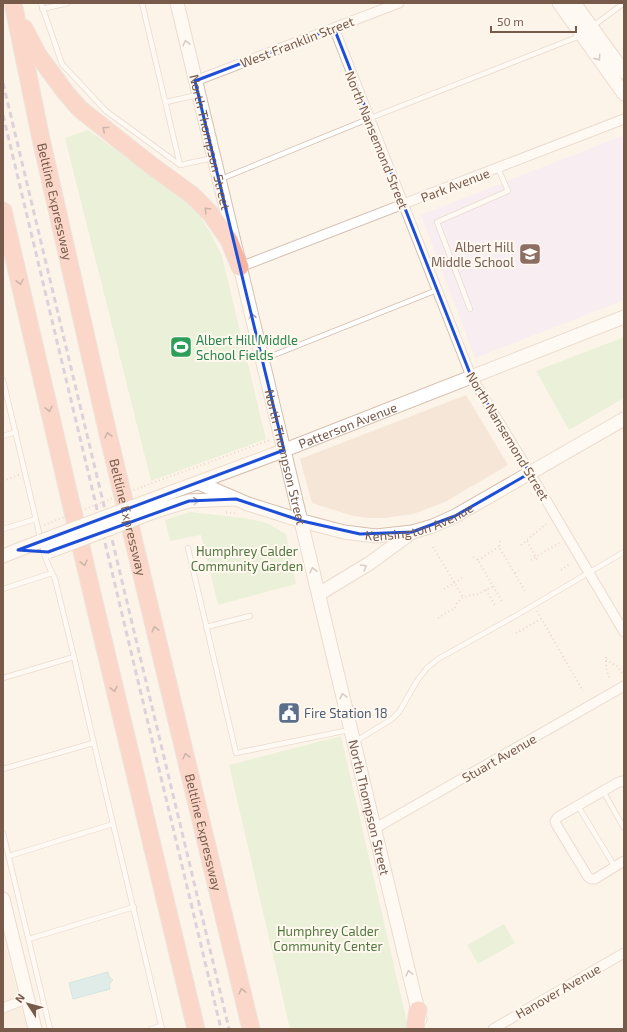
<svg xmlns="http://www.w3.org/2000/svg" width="627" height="1032" font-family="'Exo 2',sans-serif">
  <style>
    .residential { fill: #f5e6d7 }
    .education { fill: #f1e5f9 }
    .green { fill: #d6ebc6 }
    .water { fill: #bce2e7; stroke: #a2d2d9 }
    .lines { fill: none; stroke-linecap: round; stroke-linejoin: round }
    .lane-casing { stroke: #d2beb0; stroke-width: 6 }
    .street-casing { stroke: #d2beb0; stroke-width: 11 }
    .secondary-casing { stroke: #d5bead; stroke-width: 15 }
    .highway-casing { stroke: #d9d1cd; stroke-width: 19 }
    .path { stroke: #d8b6a2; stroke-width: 2; stroke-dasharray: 1 3; stroke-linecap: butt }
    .lane { stroke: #fff; stroke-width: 4.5 }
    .street { stroke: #fff; stroke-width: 9 }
    .secondary { stroke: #fff; stroke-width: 13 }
    .highway { stroke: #f7b49f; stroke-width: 17 }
    .rail { stroke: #b7a6c8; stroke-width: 3; stroke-dasharray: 6 4; stroke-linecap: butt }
    .secondary-bridge-casing { stroke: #d5bead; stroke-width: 15; stroke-linecap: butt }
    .path-bridge { stroke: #d8b6a2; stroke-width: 2; stroke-dasharray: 1 3; stroke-linecap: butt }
    .secondary-bridge { stroke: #fff; stroke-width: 13 }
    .oneway { stroke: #ae9c93 }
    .oneway2 { stroke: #916c5c }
    .marked { fill: none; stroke: #1d4ed8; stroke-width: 3; stroke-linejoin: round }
    .labels { text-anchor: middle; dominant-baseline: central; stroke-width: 4; stroke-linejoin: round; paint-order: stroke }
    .street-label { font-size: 13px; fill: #785a4b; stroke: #fff8ef }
    .education-label { font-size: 13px; fill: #785e54; stroke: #fff8ef; text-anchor: end }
    .leisure-label { font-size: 13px; fill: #27864d; stroke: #fff8ef; text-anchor: start }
    .park-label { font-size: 13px; fill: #527840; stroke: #fff8ef }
    .service-label { font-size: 13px; fill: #4e5e75; stroke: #fff8ef; text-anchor: start }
  </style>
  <rect width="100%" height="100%" fill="#fdf4e9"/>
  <g class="residential">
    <polygon points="466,395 508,465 445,502 413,514 385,518 369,518 353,516 312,503 300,459"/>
    <polygon points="3,935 27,1029 3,1029"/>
  </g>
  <polygon class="education" points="624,135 624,300 475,358 421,215"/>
  <g class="green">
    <polygon points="88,130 178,194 198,213 210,232 222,256 266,439 151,481 65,138"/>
    <polygon points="624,337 624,398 569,430 536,371"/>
    <polygon points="190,512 244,518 267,523 286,534 296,584 218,605 201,535 170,541 165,520"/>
    <polygon points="341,736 407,1022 406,1029 290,1029 229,765"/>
    <polygon points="504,924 515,943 478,964 467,945"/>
  </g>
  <polygon class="water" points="108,972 109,977 113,980 109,984 110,989 73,999 69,983"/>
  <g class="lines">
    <g class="lane-casing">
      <g id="lane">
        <polyline points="41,3 62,64 106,111 180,165 213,158"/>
        <polyline points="142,3 180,165"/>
        <polyline points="42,9 68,3"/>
        <polyline points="593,26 624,3"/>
        <polyline points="166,102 197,95"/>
        <polyline points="221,179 368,119 580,36"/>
        <polyline points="470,309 437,222 508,191 498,168"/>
        <polyline points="264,359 437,290"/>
        <polyline points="3,380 41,541 46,560 52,573"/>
        <polyline points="3,436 16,432"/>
        <polyline points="3,529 36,519"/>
        <polyline points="188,548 236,753 349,730"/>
        <polyline points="3,589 52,573 55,579 74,657"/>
        <polyline points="206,627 250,616"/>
        <path d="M3 678 74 657C102 781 133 905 162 1029"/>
        <polyline points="356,741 392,719 399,712 417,681 427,668 438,659 517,615 624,552"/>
        <polyline points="3,769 93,743"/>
        <polyline points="603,791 624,828"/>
        <polyline points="578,806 615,867"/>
        <polyline points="3,833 50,1029"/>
        <polyline points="9,856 113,824"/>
        <polyline points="29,939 134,907"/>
        <polyline points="151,1029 161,1026"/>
      </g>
    </g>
    <g class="street-casing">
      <g id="street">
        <polyline points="334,28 471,376 530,473 624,632"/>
        <polyline points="195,81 399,3"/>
        <polyline points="240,267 624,119"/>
        <polyline points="624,782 622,781 617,783 558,817 555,821 556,824 588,877 591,879 595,879 624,861"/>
        <polyline points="374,829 624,686"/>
        <polyline points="3,1008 28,998"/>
        <polyline points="493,1029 624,953"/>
      </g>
    </g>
    <g class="secondary-casing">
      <g id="secondary">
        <path id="s1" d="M177 3 420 1019"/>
        <polyline points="559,3 624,94"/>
        <polyline points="574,3 624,72"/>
        <path id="s2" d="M199 483 248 504 302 521 344 532 376 536 412 532 433 526 455 516 624 419"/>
        <path id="s3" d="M156 498 272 455 624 317"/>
        <polyline points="159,510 189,501 234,499"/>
        <polyline points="3,556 41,541"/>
        <polyline points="319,594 370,563 411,533"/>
        <polyline points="3,899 35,1029"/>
      </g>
    </g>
    <g class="highway-casing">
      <g id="highway">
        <path id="s4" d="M13 3 41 139 108 434 251 1029"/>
        <polyline points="24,28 38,55 66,93 80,109 152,166 192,195 211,214 229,240 240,267"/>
        <polyline points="3,211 89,581 196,1029"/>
        <polyline points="415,1029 418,1010"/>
      </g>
    </g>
    <g class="path">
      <polyline points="3,481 19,475"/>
      <polyline points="144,486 270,440"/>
      <polyline points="226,512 238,514"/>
      <polyline points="500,541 499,547 525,591"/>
      <polyline points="527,541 538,561"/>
      <polyline points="521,545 546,524"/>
      <polyline points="433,547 463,597"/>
      <polyline points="473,557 478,560 503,603"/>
      <polyline points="478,560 499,547"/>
      <polyline points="531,560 559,543"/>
      <polyline points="561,570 571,563"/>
      <polyline points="515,573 519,571"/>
      <polyline points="444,589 464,577"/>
      <polyline points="486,590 496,607"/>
      <polyline points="537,611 583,691"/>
      <polyline points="438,618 455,608 457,603 463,597 471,595 476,595 492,587"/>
      <polyline points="516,633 541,619"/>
      <polyline points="606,657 606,668 610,680"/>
      <polyline points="606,660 617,666 622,673"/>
    </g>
    <use href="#lane" class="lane"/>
    <use href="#street" class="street"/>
    <use href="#secondary" class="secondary"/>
    <use href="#highway" class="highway"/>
    <g class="rail">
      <polyline points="3,83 229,1029"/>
      <polyline points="3,115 221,1029"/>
    </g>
    <g class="secondary-bridge-casing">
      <g id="secondary-bridge">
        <polyline points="41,541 156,498"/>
        <polyline points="48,552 159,510"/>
      </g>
    </g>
    <polyline class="path-bridge" points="44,525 144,486"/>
    <use href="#secondary-bridge" class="secondary-bridge"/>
  </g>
  <defs><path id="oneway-chevron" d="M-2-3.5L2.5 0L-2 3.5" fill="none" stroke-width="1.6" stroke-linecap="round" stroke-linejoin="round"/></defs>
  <g class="oneway">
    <use href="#oneway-chevron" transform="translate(186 43) rotate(-103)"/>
    <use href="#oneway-chevron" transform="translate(598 58) rotate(55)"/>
    <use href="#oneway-chevron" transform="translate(252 316) rotate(-103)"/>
    <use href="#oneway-chevron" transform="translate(196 501) rotate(-3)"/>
    <use href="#oneway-chevron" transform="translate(364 567) rotate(-31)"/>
    <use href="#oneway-chevron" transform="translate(313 570) rotate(-103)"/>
    <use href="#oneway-chevron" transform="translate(343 696) rotate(-103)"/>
    <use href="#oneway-chevron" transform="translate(409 973) rotate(-104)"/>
  </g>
  <g class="oneway2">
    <use href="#oneway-chevron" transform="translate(105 129) rotate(-141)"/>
    <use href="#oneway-chevron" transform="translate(207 210) rotate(-135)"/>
    <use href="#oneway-chevron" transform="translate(20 282) rotate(77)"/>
    <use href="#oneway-chevron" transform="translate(49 409) rotate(77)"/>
    <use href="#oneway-chevron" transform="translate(108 435) rotate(-103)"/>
    <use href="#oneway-chevron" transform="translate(84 563) rotate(77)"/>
    <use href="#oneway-chevron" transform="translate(155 629) rotate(-104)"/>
    <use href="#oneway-chevron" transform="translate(114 689) rotate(77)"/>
    <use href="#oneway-chevron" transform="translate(186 756) rotate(-103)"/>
    <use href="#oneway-chevron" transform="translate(242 991) rotate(-104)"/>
  </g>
  <path d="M0 0H627V1032H0ZM334 28 471 376 530 473 455 516 412 532 360 534 302 521 236 499 189 501 48 552 18 550 284 450 195 81Z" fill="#fdf4e9" fill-opacity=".55" fill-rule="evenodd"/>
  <path class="marked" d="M334 28 471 376 530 473 455 516 412 532 360 534 302 521 236 499 189 501 48 552 18 550 284 450 195 81Z"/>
  <defs>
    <g id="school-square" transform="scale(1.15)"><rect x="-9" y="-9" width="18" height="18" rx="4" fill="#8d6e63" stroke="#fff8ef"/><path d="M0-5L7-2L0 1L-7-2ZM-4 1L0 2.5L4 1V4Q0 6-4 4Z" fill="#fff"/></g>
    <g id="stadium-square" transform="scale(1.15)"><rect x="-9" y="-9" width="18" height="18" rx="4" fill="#2e9e5b" stroke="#fff8ef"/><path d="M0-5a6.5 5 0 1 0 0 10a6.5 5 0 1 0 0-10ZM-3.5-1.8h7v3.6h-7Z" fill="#fff"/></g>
    <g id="civic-square" transform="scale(1.15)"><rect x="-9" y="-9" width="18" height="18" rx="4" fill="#5c6f8a" stroke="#fff8ef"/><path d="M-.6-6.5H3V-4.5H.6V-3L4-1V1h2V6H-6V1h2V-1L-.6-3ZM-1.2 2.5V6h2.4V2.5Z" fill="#fff"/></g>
  </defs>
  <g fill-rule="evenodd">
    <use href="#school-square" x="530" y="254"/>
    <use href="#stadium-square" x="181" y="347"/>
    <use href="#civic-square" x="289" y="713"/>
  </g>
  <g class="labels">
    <g class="street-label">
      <text transform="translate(297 42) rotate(-21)">West Franklin Street</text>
      <text transform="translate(377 140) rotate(68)">North Nansemond Street</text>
      <text stroke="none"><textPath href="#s1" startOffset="143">North Thompson Street</textPath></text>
      <text transform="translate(455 185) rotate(-21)">Park Avenue</text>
      <text stroke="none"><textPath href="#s4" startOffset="203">Beltline Expressway</textPath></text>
      <text stroke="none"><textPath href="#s3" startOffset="205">Patterson Avenue</textPath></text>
      <text transform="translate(508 436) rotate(59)">North Nansemond Street</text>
      <text stroke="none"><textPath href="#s1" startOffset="467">North Thompson Street</textPath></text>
      <text stroke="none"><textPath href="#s4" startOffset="527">Beltline Expressway</textPath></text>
      <text stroke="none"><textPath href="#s2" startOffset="231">Kensington Avenue</textPath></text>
      <text transform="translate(499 758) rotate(-30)">Stuart Avenue</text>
      <text stroke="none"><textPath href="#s1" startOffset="827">North Thompson Street</textPath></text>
      <text stroke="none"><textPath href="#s4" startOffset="851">Beltline Expressway</textPath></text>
      <text transform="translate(558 991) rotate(-30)">Hanover Avenue</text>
    </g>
    <g class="education-label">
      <text x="514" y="247">Albert Hill<tspan x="514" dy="15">Middle School</tspan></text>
    </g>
    <g class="leisure-label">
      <text x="196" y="340">Albert Hill Middle<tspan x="196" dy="15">School Fields</tspan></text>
    </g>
    <g class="park-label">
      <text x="247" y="551">Humphrey Calder<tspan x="247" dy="15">Community Garden</tspan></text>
      <text x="328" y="931">Humphrey Calder<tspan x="328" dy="15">Community Center</tspan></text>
    </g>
    <g class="service-label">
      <text x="304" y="713">Fire Station 18</text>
    </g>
  </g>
  <rect width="627" height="1032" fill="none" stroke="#785a4b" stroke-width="8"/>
  <g transform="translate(28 1004) rotate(306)" stroke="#fff8ef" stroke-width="3" paint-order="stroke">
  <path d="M0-3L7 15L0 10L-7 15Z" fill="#785a4b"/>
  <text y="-6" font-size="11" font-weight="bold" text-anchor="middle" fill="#785a4b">N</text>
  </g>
  <path d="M491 26v6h85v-6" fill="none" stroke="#785a4b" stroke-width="2"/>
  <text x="497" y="26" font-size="12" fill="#785a4b" stroke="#fff8ef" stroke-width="3" paint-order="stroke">50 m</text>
</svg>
